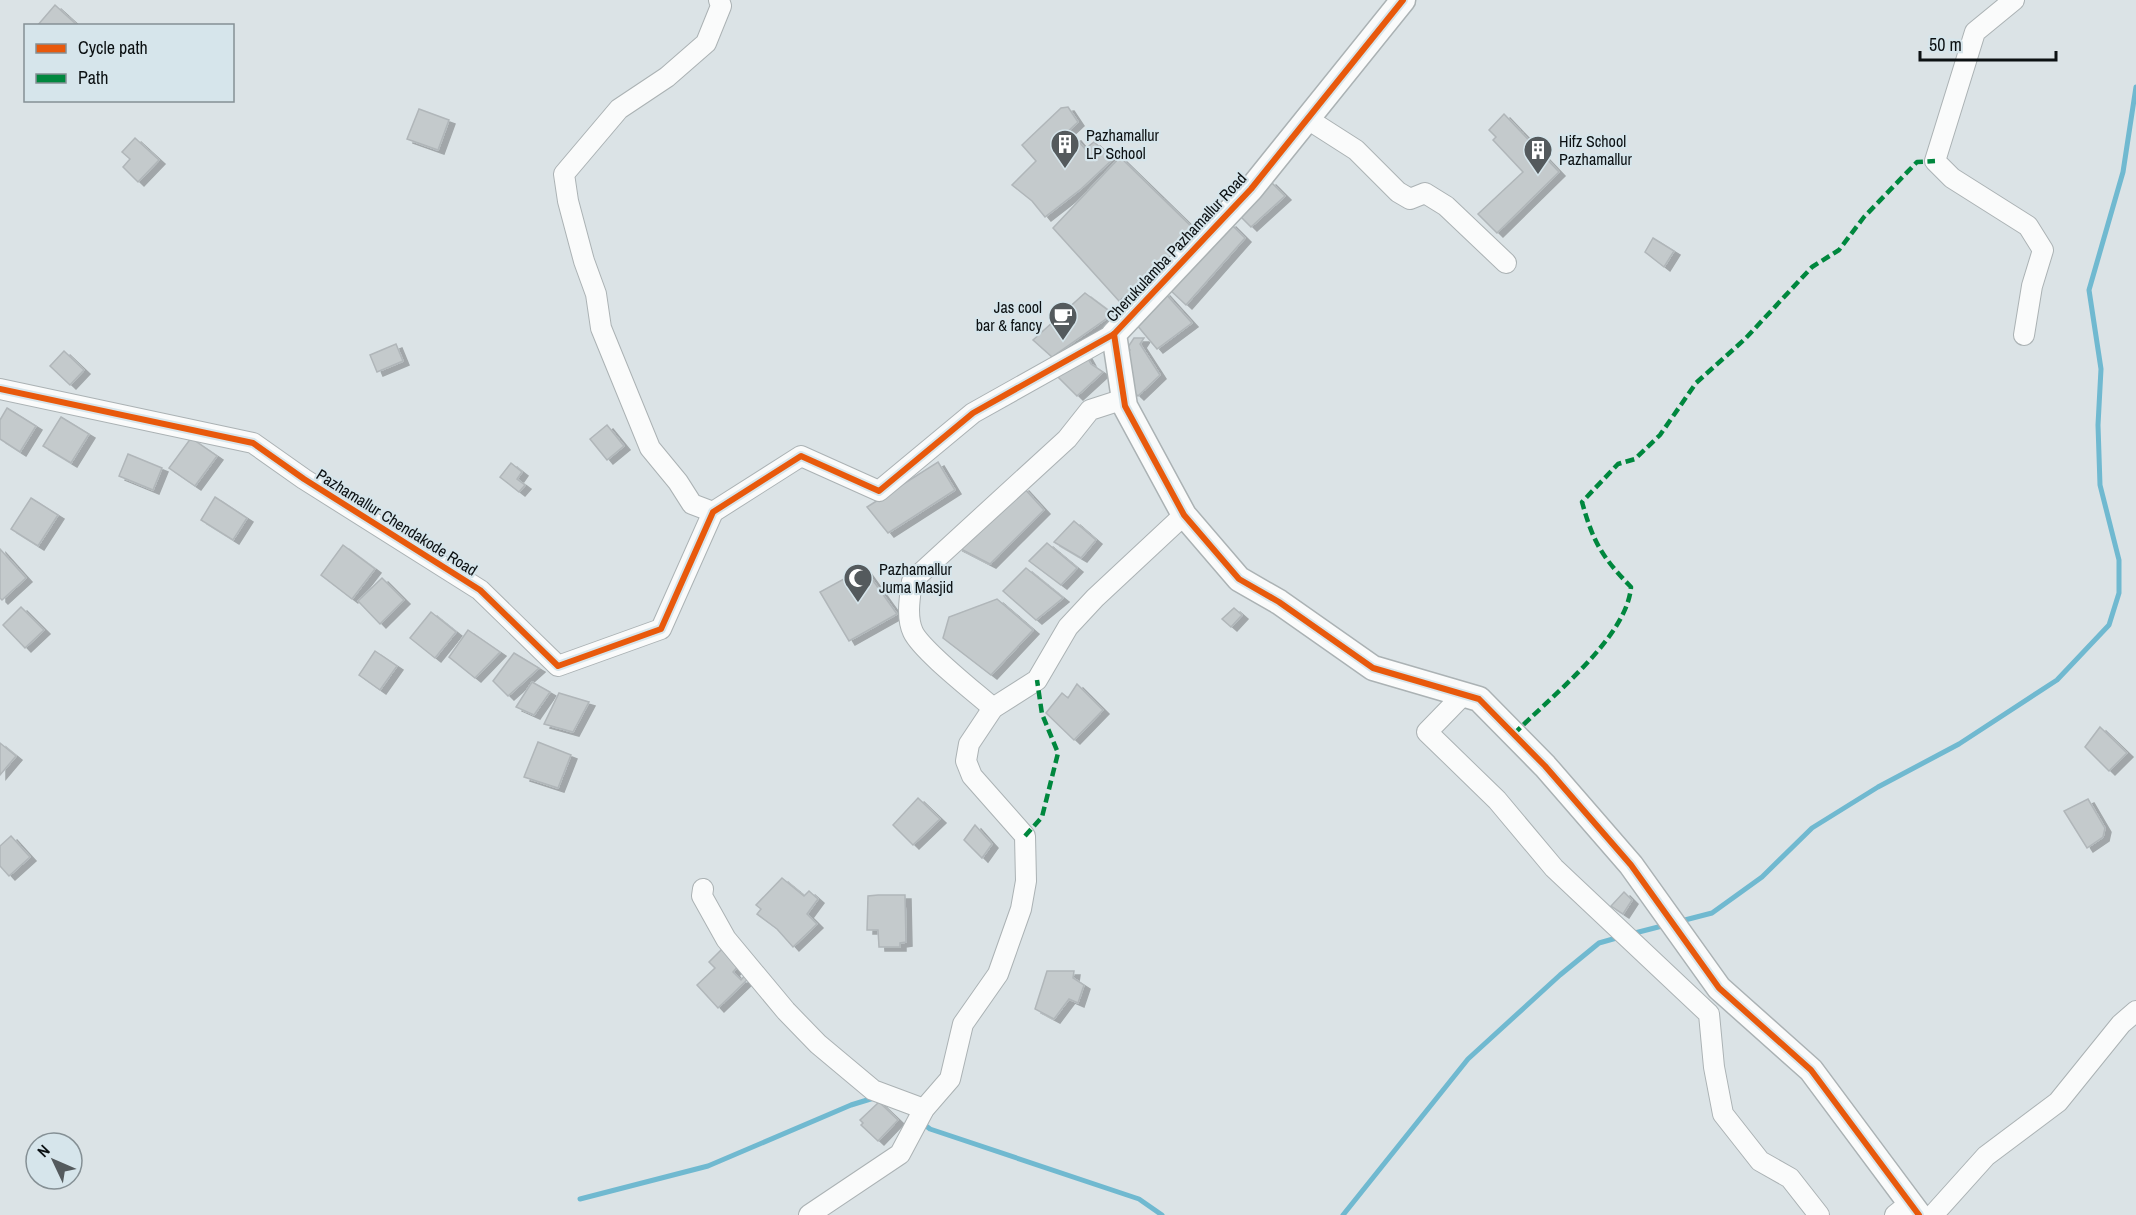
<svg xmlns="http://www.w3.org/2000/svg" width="2136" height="1215" font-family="'Archivo Narrow',sans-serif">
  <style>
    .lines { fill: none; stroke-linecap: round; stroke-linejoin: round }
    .stream { stroke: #70b9d0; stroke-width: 5 }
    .building { fill: #c4cacc; stroke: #b0b6b9; stroke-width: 1.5; filter: url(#shadow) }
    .minor-casing { stroke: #abb2b4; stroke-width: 22 }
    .tertiary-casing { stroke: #abb2b4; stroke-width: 27 }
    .minor { stroke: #fafbfb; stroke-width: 20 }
    .tertiary { stroke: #fafbfb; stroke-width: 24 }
    .quiet { stroke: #00873e; stroke-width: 4.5; stroke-dasharray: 9 4.5; stroke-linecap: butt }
    .cycleway-casing { stroke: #d6e5eb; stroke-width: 10 }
    .cycleway { stroke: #e8590c; stroke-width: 6 }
    .labels { text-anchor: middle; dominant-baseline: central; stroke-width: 4.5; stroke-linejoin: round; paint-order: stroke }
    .poi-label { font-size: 16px; fill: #0c1113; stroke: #d6e5eb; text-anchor: start }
    .street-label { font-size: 16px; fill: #0c1113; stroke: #d6e5eb }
  </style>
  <defs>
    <filter id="shadow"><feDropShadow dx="6" dy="4" stdDeviation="0" flood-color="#0004"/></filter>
  </defs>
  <rect width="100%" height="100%" fill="#dbe3e6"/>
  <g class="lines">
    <g class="stream">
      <polyline points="1681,921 1712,913 1762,877 1812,828 1878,787 1959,744 2057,680 2109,625 2119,593 2119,560 2100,485 2098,425 2101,369 2089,290 2123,172 2136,87"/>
      <polyline points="1631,934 1666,925"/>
      <polyline points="921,1122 930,1129 1139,1199 1162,1215"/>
      <polyline points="580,1199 708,1166 851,1105 877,1097"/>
      <polyline points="1343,1215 1468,1059 1560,975 1599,943 1620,937"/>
    </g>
  </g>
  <g class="building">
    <polygon points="55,5 78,26 37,26"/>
    <polygon points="1068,107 1078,122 1064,135 1068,140 1075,137 1085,149 1094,142 1113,159 1081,189 1045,217 1032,201 1012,185 1036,161 1022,145 1061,108"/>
    <polygon points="419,109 449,120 438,150 407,139"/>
    <polygon points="1504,114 1559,172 1497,233 1478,214 1523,172 1493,140 1496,137 1489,130"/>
    <polygon points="135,138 159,160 138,182 123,167 130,159 122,152"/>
    <polygon points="1120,157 1199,234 1119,301 1053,228"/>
    <polygon points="1270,181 1285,196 1251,227 1237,213"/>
    <polygon points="1230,223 1245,238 1186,305 1169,289"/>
    <polygon points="1653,238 1674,251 1664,267 1645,252"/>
    <polygon points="1164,292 1192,323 1157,349 1131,318"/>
    <polygon points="1085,293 1113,314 1052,357 1033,340"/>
    <polygon points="1134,338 1144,338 1140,344 1160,375 1138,396 1134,392 1125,353 1130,350 1128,347"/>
    <polygon points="396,344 403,361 377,372 370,355"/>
    <polygon points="64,351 84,370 70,385 50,366"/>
    <polygon points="1086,355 1091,364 1103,372 1077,396 1058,377"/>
    <polygon points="7,408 36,426 20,452 0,439 0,420"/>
    <polygon points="61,417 89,434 71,463 43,446"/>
    <polygon points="607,425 624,446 607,460 590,439"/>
    <polygon points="191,438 217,456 195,486 169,468"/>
    <polygon points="128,454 162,468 153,490 119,476"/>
    <polygon points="938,462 955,490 888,533 867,507"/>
    <polygon points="511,463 522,472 517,479 525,485 519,492 500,477"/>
    <polygon points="1023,487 1044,510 990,564 957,547"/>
    <polygon points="215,497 247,518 233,540 201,520"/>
    <polygon points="31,498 58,515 38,546 11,529"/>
    <polygon points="1074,521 1096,540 1081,558 1054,542"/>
    <polygon points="1047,543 1077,568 1061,585 1029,561"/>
    <polygon points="343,545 375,569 352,599 321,575"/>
    <polygon points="0,549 26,578 2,600 0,598"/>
    <polygon points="864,568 897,614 849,641 820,592"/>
    <polygon points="1026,568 1063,598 1036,620 1003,591"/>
    <polygon points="382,578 404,600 380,624 358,601"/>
    <polygon points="997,599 1033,630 991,675 943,638 949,617"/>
    <polygon points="21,607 44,630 25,648 3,625"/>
    <polygon points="1234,608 1242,615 1231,627 1222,619"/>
    <polygon points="431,612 456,632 435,658 410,638"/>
    <polygon points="468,630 500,652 475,678 449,657"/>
    <polygon points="375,651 397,666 380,690 359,675"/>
    <polygon points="514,653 539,668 508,696 493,681"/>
    <polygon points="532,682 550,692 534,715 516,707"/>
    <polygon points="1077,684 1103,710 1074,740 1046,713 1062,693 1068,698"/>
    <polygon points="559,693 589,702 573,732 544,724"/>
    <polygon points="2100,727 2127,753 2109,771 2085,747"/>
    <polygon points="538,742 571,755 558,788 524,777"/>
    <polygon points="0,743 16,756 0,775"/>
    <polygon points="918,798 940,819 913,845 893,825"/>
    <polygon points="2088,799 2105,828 2103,837 2087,848 2064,811"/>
    <polygon points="975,825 992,844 982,858 964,840"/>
    <polygon points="11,836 30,857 9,876 0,866 0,846"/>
    <polygon points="782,878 804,896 809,891 818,899 807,914 817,924 793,947 777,929 757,914 761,909 756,905"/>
    <polygon points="1624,892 1632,900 1623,914 1611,906"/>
    <polygon points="878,895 905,895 906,942 900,943 900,947 879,947 878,930 867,930 868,896"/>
    <polygon points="724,947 740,964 733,972 741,980 747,973 750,977 718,1008 697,985 715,968 709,962"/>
    <polygon points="1047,971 1074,971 1073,978 1084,985 1078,1003 1069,999 1054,1019 1035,1009"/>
    <polygon points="879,1102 898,1120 878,1141 861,1125 863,1123 860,1120"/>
  </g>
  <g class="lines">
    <g class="minor-casing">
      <g id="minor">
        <polyline points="2014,0 1975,32 1935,161 1952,178 2028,226 2043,250 2032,286 2024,335"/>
        <polyline points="1306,118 1356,150 1398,192 1410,199 1425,193 1446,206 1506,263"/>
        <polyline points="0,389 253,443 304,479 480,590 558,666 661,629 713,512 801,456 879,491 973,413 1114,334"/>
        <polyline points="713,512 692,504 678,482 650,448 601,328 596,294 584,261 568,201 564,174 619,109 667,77 706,43 721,6 719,0"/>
        <polyline points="1463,695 1427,732 1497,800 1554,868 1709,1014 1714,1067 1723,1114 1760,1161 1790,1178 1819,1215"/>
        <path d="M993 708C975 692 922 651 913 632 906 617 910 596 912 581L1067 439 1090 410 1124 399"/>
        <polyline points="703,889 702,896 726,939 786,1011 818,1044 873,1090 924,1109"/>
        <polyline points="809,1215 900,1154 924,1109 950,1079 963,1024 998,974 1021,909 1026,881 1025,836 972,776 966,761 969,744 993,708 1037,680 1068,627 1095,598 1184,515"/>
        <polyline points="1895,1215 1910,1203"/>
        <polyline points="1933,1215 1986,1156 2058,1102 2121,1024 2136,1011"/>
      </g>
    </g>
    <g class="tertiary-casing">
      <polyline id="tertiary" points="1403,0 1251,189 1114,334 1125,406 1184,515 1239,579 1279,602 1373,668 1479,699 1545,766 1631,865 1719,988 1811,1070 1919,1215"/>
    </g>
    <use href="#minor" class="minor"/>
    <use href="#tertiary" class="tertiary"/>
    <g class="quiet">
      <path d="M1514 734C1549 698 1627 638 1631 587 1602 557 1593 542 1582 502L1618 464 1635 459 1660 435 1696 383 1745 339 1812 267 1839 250 1864 217 1917 162 1935 161"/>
      <polyline points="1025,836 1042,817 1058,753 1042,714 1037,680"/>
    </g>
    <g class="cycleway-casing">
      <g id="cycleway">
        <polyline points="1114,334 1125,406 1184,515 1239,579 1279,602 1373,668 1479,699 1545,766 1631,865 1719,988 1811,1070 1919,1215"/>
        <polyline points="0,389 253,443 304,479 480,590 558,666 661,629 713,512 801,456 879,491 973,413 1114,334 1251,189 1403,0"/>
      </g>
    </g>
    <use href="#cycleway" class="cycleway"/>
  </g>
  <defs>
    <g id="building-pin" transform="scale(1.5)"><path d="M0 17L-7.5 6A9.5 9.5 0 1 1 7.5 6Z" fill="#545a5d" stroke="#d6e5eb"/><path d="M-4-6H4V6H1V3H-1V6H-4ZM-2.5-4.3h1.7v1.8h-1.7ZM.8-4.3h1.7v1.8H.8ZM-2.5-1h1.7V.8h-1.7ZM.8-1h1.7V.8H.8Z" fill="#fff"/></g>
    <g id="cafe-pin" transform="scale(1.5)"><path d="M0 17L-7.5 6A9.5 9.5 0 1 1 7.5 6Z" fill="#545a5d" stroke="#d6e5eb"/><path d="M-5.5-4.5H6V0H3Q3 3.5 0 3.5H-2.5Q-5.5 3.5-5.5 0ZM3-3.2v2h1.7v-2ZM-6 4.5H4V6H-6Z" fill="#fff"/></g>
    <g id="mosque-pin" transform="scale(1.5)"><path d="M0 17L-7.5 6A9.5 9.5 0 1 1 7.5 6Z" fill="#545a5d" stroke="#d6e5eb"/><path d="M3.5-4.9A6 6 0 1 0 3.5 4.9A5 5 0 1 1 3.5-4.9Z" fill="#fff"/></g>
  </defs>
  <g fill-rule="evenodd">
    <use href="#building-pin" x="1065" y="144"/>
    <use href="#building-pin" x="1538" y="150"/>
    <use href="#cafe-pin" x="1063" y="316"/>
    <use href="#mosque-pin" x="858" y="578"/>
  </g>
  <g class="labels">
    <g class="poi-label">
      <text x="1086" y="135">Pazhamallur<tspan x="1086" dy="18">LP School</tspan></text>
      <text x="1559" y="141">Hifz School<tspan x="1559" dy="18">Pazhamallur</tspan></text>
      <text x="1042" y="307" text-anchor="end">Jas cool<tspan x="1042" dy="18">bar &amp; fancy</tspan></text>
      <text x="879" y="569">Pazhamallur<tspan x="879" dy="18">Juma Masjid</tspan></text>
    </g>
    <g class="street-label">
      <text transform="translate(1176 247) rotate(-47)">Cherukulamba Pazhamallur Road</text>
      <text transform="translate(397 522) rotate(32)">Pazhamallur Chendakode Road</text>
    </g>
  </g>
  <rect x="24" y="24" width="210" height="78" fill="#d6e5eb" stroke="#859095" stroke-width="1.5"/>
  <rect x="36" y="44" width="30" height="9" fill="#e8590c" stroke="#859095" stroke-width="1.5"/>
  <text x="78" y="54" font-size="18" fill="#0c1113">Cycle path</text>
  <rect x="36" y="74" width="30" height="9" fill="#00873e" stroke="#859095" stroke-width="1.5"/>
  <text x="78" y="84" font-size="18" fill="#0c1113">Path</text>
  <g transform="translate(54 1161) rotate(314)"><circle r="28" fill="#d6e5eb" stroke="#859095" stroke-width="1.5"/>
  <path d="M0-4.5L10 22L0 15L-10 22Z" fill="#545a5d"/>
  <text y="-9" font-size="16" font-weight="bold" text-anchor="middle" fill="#0c1113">N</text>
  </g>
  <path d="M1920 51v9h136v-9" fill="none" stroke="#0c1113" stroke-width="3"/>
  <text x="1929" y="51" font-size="18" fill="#0c1113" stroke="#d6e5eb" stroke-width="4.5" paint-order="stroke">50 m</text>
</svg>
